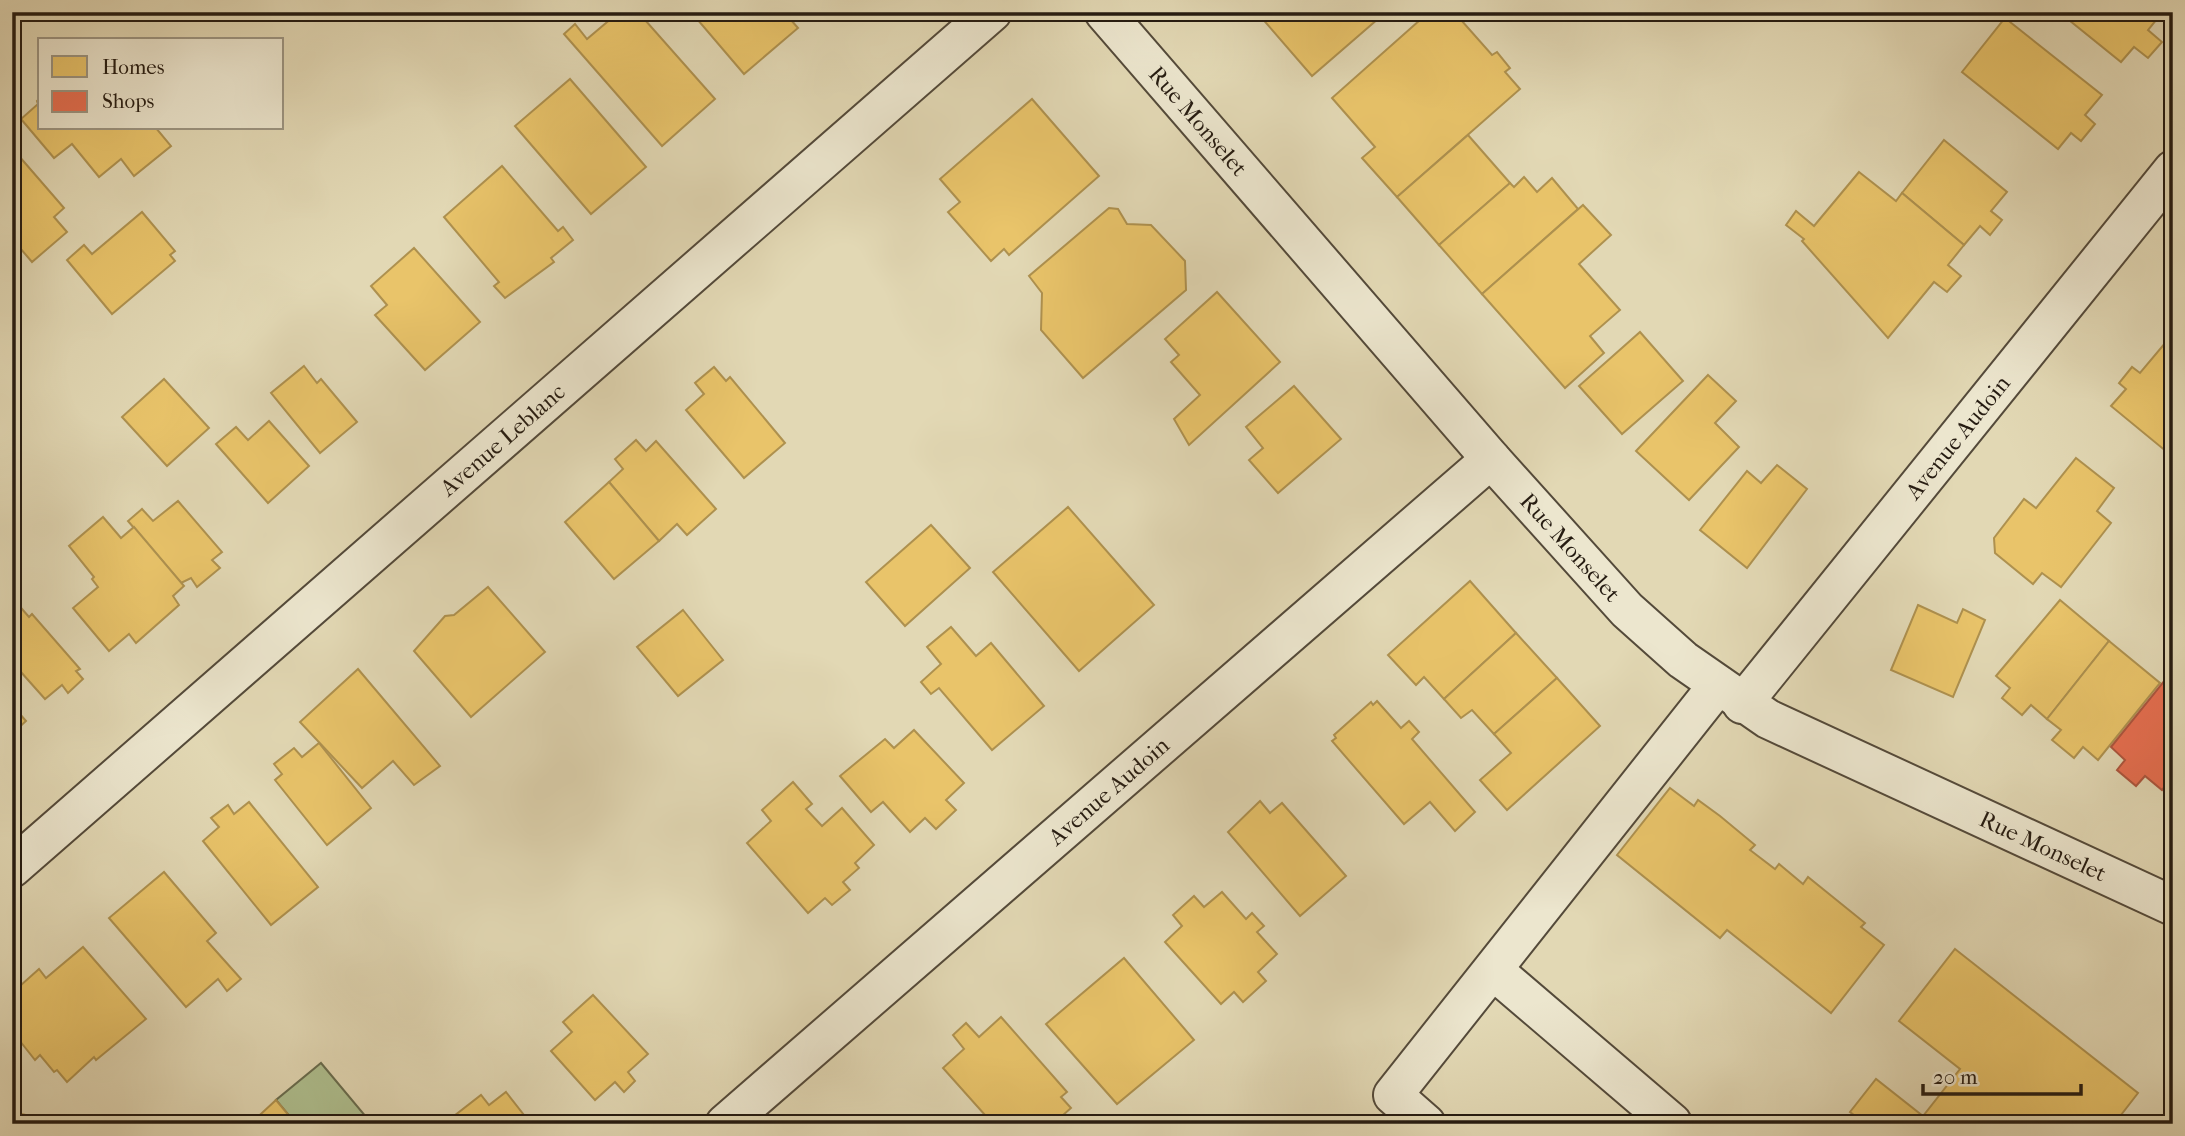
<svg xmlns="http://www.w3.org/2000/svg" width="2185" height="1136" font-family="'IM FELL French Canon',serif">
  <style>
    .green { fill: #afc090; stroke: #6a6e50; stroke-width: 2 }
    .homes { fill: #e9c46a; stroke: #ae914f; stroke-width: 2 }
    .shops { fill: #e76f51; stroke: #ad563e; stroke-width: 2 }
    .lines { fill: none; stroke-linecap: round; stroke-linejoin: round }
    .minor-casing { stroke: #544a3a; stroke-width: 42 }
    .minor { stroke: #ece6ce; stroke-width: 38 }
    .labels { text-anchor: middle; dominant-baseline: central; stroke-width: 7; stroke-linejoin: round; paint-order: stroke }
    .street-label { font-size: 23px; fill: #251b11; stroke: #ece6ce }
  </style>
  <rect width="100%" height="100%" fill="#e2d8b4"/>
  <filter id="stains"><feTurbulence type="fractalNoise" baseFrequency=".00286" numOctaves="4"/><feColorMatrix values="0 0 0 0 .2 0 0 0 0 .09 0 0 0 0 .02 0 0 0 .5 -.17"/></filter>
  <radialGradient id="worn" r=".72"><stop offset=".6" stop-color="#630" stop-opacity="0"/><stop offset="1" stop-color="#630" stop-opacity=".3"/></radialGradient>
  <polygon class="green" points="321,1063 372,1124 296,1124 276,1100"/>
  <g class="homes">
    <polygon points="619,12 638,12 715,99 662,146 564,34 575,24 587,39"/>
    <polygon points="691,12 784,12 798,28 744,74"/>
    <polygon points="1261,12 1386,12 1312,76 1260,16"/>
    <polygon points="1429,12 1454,12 1492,55 1497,52 1510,68 1505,72 1520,89 1397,197 1362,158 1375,147 1332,98"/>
    <polygon points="2059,12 2158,12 2161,14 2148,30 2162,42 2148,58 2134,47 2121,62"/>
    <polygon points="2005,18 2102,95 2085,115 2095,124 2081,141 2071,133 2058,149 1962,72"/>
    <polygon points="570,79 646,167 591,214 515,126"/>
    <polygon points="40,98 40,128 156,128 171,146 134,176 121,159 99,177 72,144 54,158 21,119 38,104 37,101"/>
    <polygon points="1032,99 1099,176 1009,255 1004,249 991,261 948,212 960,202 940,179"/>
    <polygon points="1468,135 1510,183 1439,245 1397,197"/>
    <polygon points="1944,140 2007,192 1991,211 2002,220 1990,235 1980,226 1964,245 1902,193"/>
    <polygon points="12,148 64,208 54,217 67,232 32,262 20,248 12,255"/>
    <polygon points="502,166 558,231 563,227 573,240 551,258 554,262 505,298 494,286 499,282 444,217"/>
    <polygon points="1859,172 1896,201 1902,193 1964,245 1948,265 1961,276 1947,292 1934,282 1888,338 1802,241 1804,239 1786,225 1796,211 1814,226"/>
    <polygon points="1524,177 1537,192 1552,178 1578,209 1482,294 1439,245 1510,183 1514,187"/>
    <polygon points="1583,205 1611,235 1579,264 1620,310 1590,336 1604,353 1565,388 1482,294"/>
    <polygon points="1109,208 1118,209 1127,224 1151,225 1185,261 1186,290 1083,378 1041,330 1042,293 1029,276"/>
    <polygon points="142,212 175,251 170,255 175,261 112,314 67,260 84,245 92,254"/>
    <polygon points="414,248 480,322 425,370 375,315 387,305 371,286"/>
    <polygon points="1217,292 1280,362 1189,445 1174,419 1200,395 1171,362 1179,355 1165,339"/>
    <polygon points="1640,332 1683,381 1622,434 1579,386"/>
    <polygon points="2171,336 2173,337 2173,457 2111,406 2126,389 2119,383 2132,367 2140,373"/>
    <polygon points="304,366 317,383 321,379 357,422 320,453 271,393"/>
    <polygon points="714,367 726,381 730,377 785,443 744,478 686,410 704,394 695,383"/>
    <polygon points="1708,375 1736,401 1715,423 1739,447 1689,500 1636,451"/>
    <polygon points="164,379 209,428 167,466 122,417"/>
    <polygon points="1294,386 1341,439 1278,493 1249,460 1263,448 1246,427"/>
    <polygon points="269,421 309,466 268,503 216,444 236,427 248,440"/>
    <polygon points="636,440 646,451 656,441 716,509 687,535 677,524 659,541 609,482 623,469 615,459"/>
    <polygon points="2076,458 2114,488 2097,511 2111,523 2061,587 2042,573 2033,584 1995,553 1994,538 2024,499 2036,508"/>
    <polygon points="1777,465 1807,489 1747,568 1700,530 1747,471 1761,483"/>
    <polygon points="609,482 659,541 614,579 565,522"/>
    <polygon points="178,501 222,552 212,560 220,568 197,587 191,578 181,583 128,521 142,509 153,521"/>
    <polygon points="1068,507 1154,605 1079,671 993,572"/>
    <polygon points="103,517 121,538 134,527 184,586 173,596 179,605 136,643 129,634 109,651 73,608 98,587 92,579 94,577 69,546"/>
    <polygon points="931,525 970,568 905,626 866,582"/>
    <polygon points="1470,581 1516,633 1444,699 1424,677 1416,685 1388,655"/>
    <polygon points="488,587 545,652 471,717 414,651 445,616 454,615"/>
    <polygon points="2060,600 2109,641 2047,719 2031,705 2022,715 2002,698 2010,688 1996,676"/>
    <polygon points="1918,605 1957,623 1963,609 1985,620 1953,697 1891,670"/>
    <polygon points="22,609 29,617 32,614 80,669 76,671 83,679 68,693 62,685 45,699 12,662 12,617"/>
    <polygon points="683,610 723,660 678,696 637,647"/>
    <polygon points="951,627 976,656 991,643 1044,706 992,750 939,688 931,694 921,682 941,664 927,647"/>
    <polygon points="1516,633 1557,678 1494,734 1472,710 1461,718 1444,699"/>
    <polygon points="2109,641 2160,683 2098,760 2083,747 2074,758 2052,740 2061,730 2047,719"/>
    <polygon points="358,669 440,766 414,785 393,761 362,788 300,722"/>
    <polygon points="1557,678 1600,726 1507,810 1480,780 1511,753 1494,734"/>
    <polygon points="1377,701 1401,728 1409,721 1419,732 1412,739 1475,812 1455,831 1430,802 1404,824 1332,741 1336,738 1334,735 1371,702 1373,705"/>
    <polygon points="12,705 26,721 12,734"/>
    <polygon points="914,730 964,783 946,800 956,810 936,829 925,818 910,832 883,802 871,812 840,776 885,739 894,748"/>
    <polygon points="319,743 371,808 327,845 275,780 282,774 274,764 294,748 302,757"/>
    <polygon points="793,782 812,804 806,809 822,826 842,808 874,845 855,863 859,868 843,882 850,890 832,905 825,898 808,913 747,843 771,821 762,810"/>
    <polygon points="1670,788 1694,806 1698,800 1720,816 1755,845 1750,850 1775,869 1779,864 1803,884 1808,877 1865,923 1861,927 1884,945 1831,1013 1727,930 1720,938 1617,855"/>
    <polygon points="1260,801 1270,813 1282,803 1346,876 1300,916 1228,832"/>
    <polygon points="249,802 318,887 271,925 203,841 219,827 211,818 228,805 234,814"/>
    <polygon points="164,872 216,933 207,941 241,979 227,991 218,979 186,1007 109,918"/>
    <polygon points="1222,892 1246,919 1252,913 1264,926 1257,932 1277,954 1258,972 1266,981 1243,1002 1234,992 1221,1004 1165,942 1182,926 1173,915 1194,896 1204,907"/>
    <polygon points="83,947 146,1019 96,1060 94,1057 67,1082 57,1070 54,1072 40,1055 35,1060 12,1031 12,979 20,986 39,969 46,978"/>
    <polygon points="1955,949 2138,1093 2114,1124 1856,1124 1859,1119 1850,1112 1876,1079 1923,1116 1960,1069 1899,1021"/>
    <polygon points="1124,958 1194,1040 1117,1104 1046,1024"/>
    <polygon points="593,995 648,1054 628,1072 635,1081 624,1092 615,1082 595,1100 551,1051 572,1032 563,1022"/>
    <polygon points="1001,1017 1067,1092 1061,1097 1071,1108 1053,1124 993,1124 943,1068 964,1049 953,1035 966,1023 979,1037"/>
    <polygon points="506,1092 531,1124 460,1124 454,1116 481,1095 489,1105"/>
    <polygon points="276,1100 296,1124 250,1124"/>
    <polygon points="12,1112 67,1124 12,1124"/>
  </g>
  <polygon class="shops" points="2173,670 2173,777 2162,790 2145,776 2136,786 2117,770 2125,760 2111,747"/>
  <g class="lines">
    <g class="minor-casing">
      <g id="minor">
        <path id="s1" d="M1104 12 1491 459 1627 610 1683 660 1768 719 2173 906"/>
        <path id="s2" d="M1742 704 2173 170"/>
        <path id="s3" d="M12 868 992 12"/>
        <polyline points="1493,970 1672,1123"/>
        <path id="s4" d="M725 1124 1491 459"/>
        <polyline points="1426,1124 1393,1095 1718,685"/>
      </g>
    </g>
    <use href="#minor" class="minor"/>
  </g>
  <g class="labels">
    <g class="street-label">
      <text stroke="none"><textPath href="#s1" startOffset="144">Rue Monselet</textPath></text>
      <text stroke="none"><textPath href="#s2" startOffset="343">Avenue Audoin</textPath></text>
      <text stroke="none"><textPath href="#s3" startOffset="651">Avenue Leblanc</textPath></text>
      <text stroke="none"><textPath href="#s1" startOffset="710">Rue Monselet</textPath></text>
      <text stroke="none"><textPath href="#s4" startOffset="508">Avenue Audoin</textPath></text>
      <text stroke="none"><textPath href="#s1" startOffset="1276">Rue Monselet</textPath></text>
    </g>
  </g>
  <rect width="2185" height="1136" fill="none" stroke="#e2d8b4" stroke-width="42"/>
  <rect x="14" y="14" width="2157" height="1108" fill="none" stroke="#251b11" stroke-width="3.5"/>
  <rect x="21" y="21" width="2143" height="1094" fill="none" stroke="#251b11" stroke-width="2"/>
  <rect x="38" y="38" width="245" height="91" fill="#ece6ce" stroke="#9c9582" stroke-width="2"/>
  <rect x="52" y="56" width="35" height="21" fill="#e9c46a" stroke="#9c9582" stroke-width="2"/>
  <text x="102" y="74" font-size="21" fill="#251b11">Homes</text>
  <rect x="52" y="91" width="35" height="21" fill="#e76f51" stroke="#9c9582" stroke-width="2"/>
  <text x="102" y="108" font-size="21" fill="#251b11">Shops</text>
  <path d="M1923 1084v10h158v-10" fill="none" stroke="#251b11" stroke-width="3.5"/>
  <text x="1933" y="1084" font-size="21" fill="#251b11" stroke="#ece6ce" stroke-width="5" paint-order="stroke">20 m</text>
  <rect width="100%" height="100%" filter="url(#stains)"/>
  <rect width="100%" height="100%" fill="url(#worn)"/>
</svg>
